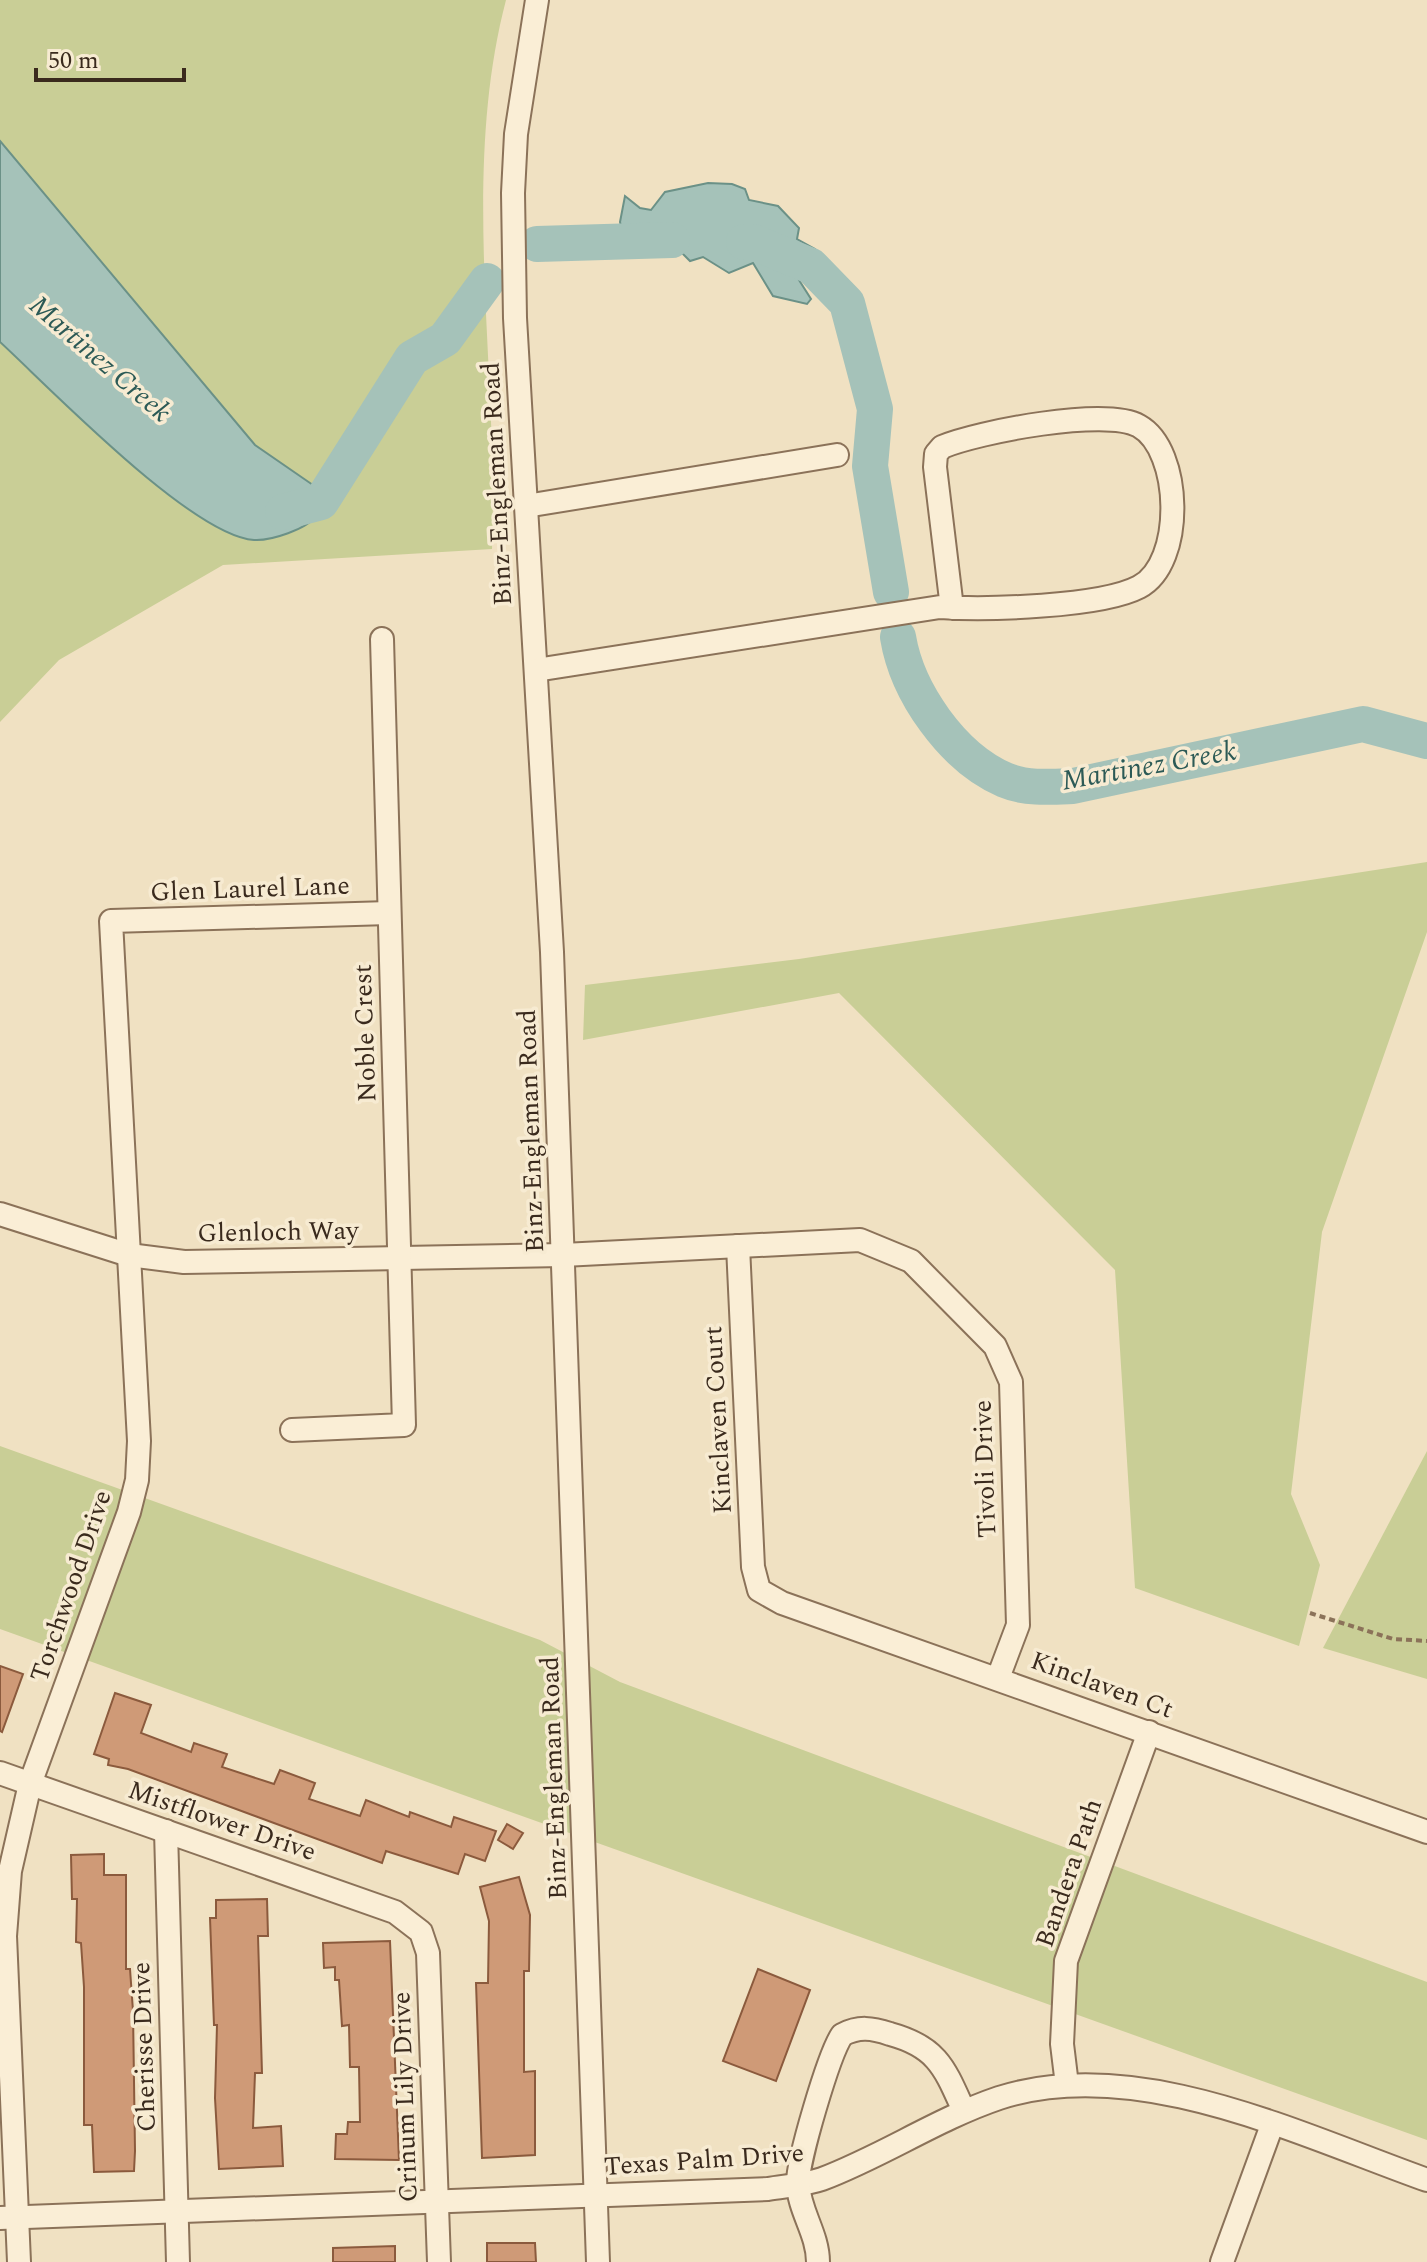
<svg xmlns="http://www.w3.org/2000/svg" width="1427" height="2262" font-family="Spectral,serif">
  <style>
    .green { fill: #c9ce96 }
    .water { fill: #a5c2b9; stroke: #6b9187; stroke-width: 2 }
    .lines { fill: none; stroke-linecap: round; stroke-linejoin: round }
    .river { stroke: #a5c2b9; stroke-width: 36 }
    .building { fill: #cf9a77; stroke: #8b5a3d; stroke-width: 2 }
    .minor-casing { stroke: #8b7259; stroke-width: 26 }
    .path { stroke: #8b7259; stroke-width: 4; stroke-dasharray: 6 4; stroke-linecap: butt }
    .minor { stroke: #faeed6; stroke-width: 22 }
    .labels { text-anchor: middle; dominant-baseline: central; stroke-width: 7; stroke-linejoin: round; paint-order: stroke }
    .street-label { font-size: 26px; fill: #3a2a1d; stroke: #f7ebd2 }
    .water-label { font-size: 28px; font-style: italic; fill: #2c5a56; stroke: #f7ebd2 }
  </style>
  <rect width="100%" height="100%" fill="#f0e1c2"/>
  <g class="green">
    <path d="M0 0H506C460 175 499 370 492 549L223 565 59 660 0 722Z"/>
    <polygon points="1427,862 1427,932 1322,1232 1291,1494 1320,1565 1299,1646 1135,1588 1115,1270 839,993 583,1040 585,985 799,959"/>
    <polygon points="0,1446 540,1640 620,1682 1427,1982 1427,2140 0,1629"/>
    <polygon points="1427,1451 1427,1679 1323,1648"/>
  </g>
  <g class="water">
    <path d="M0 141 255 445 326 494C323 501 320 510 316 516 307 529 271 541 254 540 192 536 50 388 0 342Z"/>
    <polygon points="708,183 732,184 745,189 749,200 778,206 799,228 797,239 815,249 836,272 803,250 785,258 811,299 807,304 773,296 753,263 729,273 703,257 690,261 672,243 626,246 620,222 625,196 640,208 651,210 665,192"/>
  </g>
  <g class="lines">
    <g class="river">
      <polyline points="744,242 753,242 811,266 847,303 875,409 870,466 891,592"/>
      <polyline points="537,244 672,240"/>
      <polyline points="283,512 321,502 412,358 445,339 487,281"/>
      <path d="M898 637C907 692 952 757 1005 780 1026 789 1051 787 1073 786L1363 724 1427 741"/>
    </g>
  </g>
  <g class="building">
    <polygon points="0,1666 23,1674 2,1732 0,1731"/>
    <polygon points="115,1693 151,1705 141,1733 191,1752 194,1743 227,1754 222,1767 274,1784 280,1770 315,1783 309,1799 360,1816 366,1800 409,1817 410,1812 451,1827 454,1817 496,1831 485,1861 465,1854 458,1874 386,1851 382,1863 128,1769 108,1765 109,1759 94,1754"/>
    <polygon points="507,1824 523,1833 513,1849 498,1840"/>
    <polygon points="104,1854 104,1875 126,1875 126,1969 130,1969 133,2011 135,2151 134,2171 94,2172 92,2125 84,2125 84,1987 81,1943 76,1942 77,1899 72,1899 71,1855"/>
    <polygon points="519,1877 530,1915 529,1971 524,1971 524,2072 535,2071 535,2155 482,2158 476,1983 488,1983 489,1921 480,1887"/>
    <polygon points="267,1899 268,1936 258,1936 262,2073 255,2073 253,2128 281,2126 283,2166 219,2169 215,2098 217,2025 214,2025 210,1918 216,1918 216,1900"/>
    <polygon points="390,1941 399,2160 335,2159 336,2134 347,2134 348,2122 360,2122 359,2067 350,2067 349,2025 342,2026 339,1980 335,1980 335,1967 324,1968 323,1943"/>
    <polygon points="758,1969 810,1990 776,2081 723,2061"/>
    <polygon points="487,2243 535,2243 536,2262 487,2262"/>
    <polygon points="395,2246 395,2262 333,2262 333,2248"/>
  </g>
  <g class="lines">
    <g class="minor-casing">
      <g id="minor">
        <polyline points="537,0 516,134 513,193 515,318 552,952 598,2262"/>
        <polyline points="526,506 837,455"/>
        <path d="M536 670 940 607C985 610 1101 607 1139 587 1185 563 1182 450 1139 426 1106 407 978 432 942 447L936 454 935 467 952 608"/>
        <polyline points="0,1214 129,1255 184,1262 563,1255 860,1240 911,1261 995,1346 1011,1382 1018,1625 998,1678"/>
        <polyline points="738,1246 753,1567 759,1590 782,1603 1427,1832"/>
        <polyline points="292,1430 404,1425 382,639"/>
        <polyline points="0,1773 395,1912 421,1932 428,1953 439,2262"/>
        <polyline points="166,1831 178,2262"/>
        <polyline points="1067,2085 1062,2044 1066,1961 1149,1732"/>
        <path d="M0 2218 768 2189C785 2186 805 2185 822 2179 883 2156 937 2119 999 2098 1136 2054 1298 2134 1427 2180"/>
        <polyline points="19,2262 5,1936 10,1871 30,1784 129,1512 137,1480 139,1441 111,921 389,913"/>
        <path d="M818 2262C818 2234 799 2211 798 2184 797 2162 829 2054 842 2035 859 2026 872 2028 890 2034 938 2047 945 2069 964 2111"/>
        <polyline points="1222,2262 1272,2125"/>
      </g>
    </g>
    <polyline class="path" points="1310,1613 1393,1639 1427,1641"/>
    <use href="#minor" class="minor"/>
  </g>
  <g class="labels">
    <g class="street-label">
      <text transform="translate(497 484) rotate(-93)">Binz-Engleman Road</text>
      <text transform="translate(250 889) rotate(-2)">Glen Laurel Lane</text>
      <text transform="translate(365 1033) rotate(-92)">Noble Crest</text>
      <text transform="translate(531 1131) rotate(-92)">Binz-Engleman Road</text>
      <text transform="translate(278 1232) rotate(-1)">Glenloch Way</text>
      <text transform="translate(718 1420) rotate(-93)">Kinclaven Court</text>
      <text transform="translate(985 1469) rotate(-92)">Tivoli Drive</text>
      <text transform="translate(71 1586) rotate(-71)">Torchwood Drive</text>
      <text transform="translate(1102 1685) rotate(20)">Kinclaven Ct</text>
      <text transform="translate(554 1778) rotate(-92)">Binz-Engleman Road</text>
      <text transform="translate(222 1821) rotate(19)">Mistflower Drive</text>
      <text transform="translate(1069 1873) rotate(-71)">Bandera Path</text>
      <text transform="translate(144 2047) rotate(-92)">Cherisse Drive</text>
      <text transform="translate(405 2097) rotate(-92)">Crinum Lily Drive</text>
      <text transform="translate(704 2160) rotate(-4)">Texas Palm Drive</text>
    </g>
    <g class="water-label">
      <text transform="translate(100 359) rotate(41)">Martinez Creek</text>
      <text transform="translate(1149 766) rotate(-10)">Martinez Creek</text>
    </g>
  </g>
  <path d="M36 68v12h148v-12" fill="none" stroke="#3a2a1d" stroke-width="4"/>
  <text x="48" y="68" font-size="24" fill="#3a2a1d" stroke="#f7ebd2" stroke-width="6" paint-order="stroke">50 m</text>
</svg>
